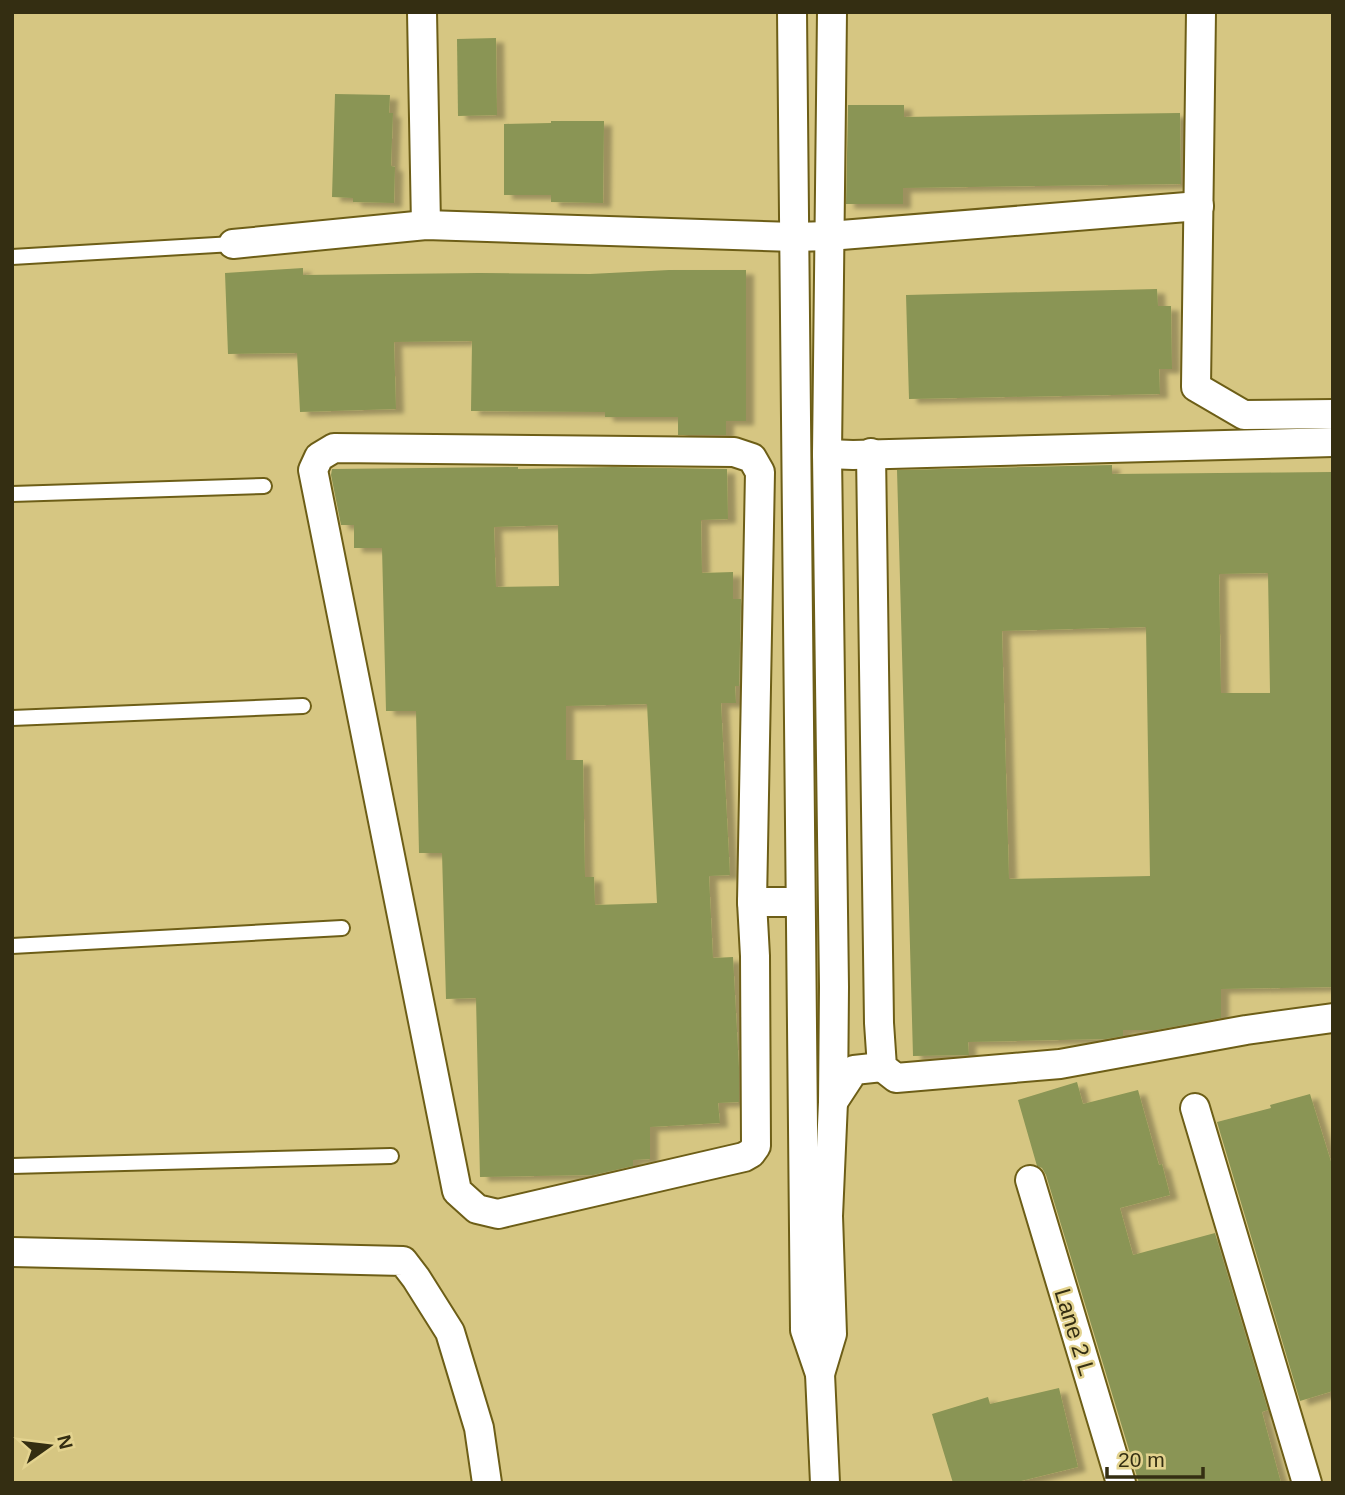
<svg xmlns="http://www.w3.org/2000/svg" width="1345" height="1495" font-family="Arial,sans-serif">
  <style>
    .building { fill: #8a9554; fill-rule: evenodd; filter: url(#shadow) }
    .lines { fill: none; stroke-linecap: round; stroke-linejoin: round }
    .service-casing { stroke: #6d5e17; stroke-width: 18 }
    .minor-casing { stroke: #6d5e17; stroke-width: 32 }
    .service { stroke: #fff; stroke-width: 14 }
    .minor { stroke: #fff; stroke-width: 28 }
    .labels { text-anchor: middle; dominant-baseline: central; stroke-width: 5; stroke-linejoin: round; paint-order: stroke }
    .street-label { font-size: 23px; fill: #342e12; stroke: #e3d38f }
  </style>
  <defs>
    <filter id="shadow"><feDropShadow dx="8" dy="4.5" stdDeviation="2" flood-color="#0004"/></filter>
  </defs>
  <rect width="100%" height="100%" fill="#d6c682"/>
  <g class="building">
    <polygon points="496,38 497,115 458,116 457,39"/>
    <polygon points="335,94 390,95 389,113 393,113 391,166 395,167 394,203 353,202 353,198 332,197"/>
    <polygon points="848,105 904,105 904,117 1180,113 1181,184 903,188 903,204 846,204"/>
    <polygon points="551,121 604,121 603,203 551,202 551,195 504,195 504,124 551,123"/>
    <polygon points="303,268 303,275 479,273 590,274 669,270 746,270 746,421 726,421 726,435 678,435 678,417 605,417 605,412 471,411 472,341 394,342 396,409 300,412 297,353 228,354 225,273"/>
    <polygon points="1157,289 1158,306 1171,306 1172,369 1159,369 1160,394 909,399 906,295"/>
    <path d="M1112 465V474L1333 472V987L1221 989V1018L1156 1030H1123V1036L1106 1039 968 1042 969 1055 913 1056 897 470ZM1268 573 1270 693H1221L1219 574ZM1146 627 1150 876 1009 879 1002 631Z"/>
    <path d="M518 467V469L613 467 727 469 728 519 701 520 702 573 733 572V599H741L739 686H735L736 703H721L730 875 709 876 713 958 733 957 739 1068V1102L718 1103 720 1123 650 1127V1159L633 1160V1166L593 1175 480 1177 476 998 446 999 442 853H419L416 711H386L382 548H354V525H341L331 475 332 469ZM558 525 559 586 496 587 494 527ZM647 704 657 903 595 905 594 877H585L583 760H566V706Z"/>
    <polygon points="1077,1082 1083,1104 1138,1090 1159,1165 1162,1164 1170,1195 1120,1208 1133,1255 1215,1233 1268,1410 1262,1412 1281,1483 1139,1483 1046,1175 1042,1168 1037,1166 1018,1100"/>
    <polygon points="1310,1094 1333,1168 1333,1391 1300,1401 1217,1122 1271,1108 1270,1105"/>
    <polygon points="1059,1388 1078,1467 1013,1483 953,1483 932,1414 988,1397 990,1404"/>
  </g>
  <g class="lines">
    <g class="service-casing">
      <g id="service">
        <polyline points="12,257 233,244"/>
        <polyline points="12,494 264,486"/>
        <polyline points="12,718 303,706"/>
        <polyline points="12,946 342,928"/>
        <polyline points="12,1166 391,1156"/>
      </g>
    </g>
    <g class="minor-casing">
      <g id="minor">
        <polyline points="422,12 426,225"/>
        <polyline points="792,12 805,1330 820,1374 825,1483"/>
        <polyline points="1201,12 1196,387 1244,415 1333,414"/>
        <polyline points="233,244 426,225 794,237 829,236 1199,206"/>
        <polygon points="334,448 734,452 752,458 760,472 752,902 755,956 756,1146 751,1153 744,1157 498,1214 477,1209 457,1191 313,470 319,457"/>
        <polyline points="871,453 879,1023 882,1067 896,1078 1060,1064 1246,1030 1333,1018"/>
        <polyline points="827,454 853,455 1333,442"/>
        <polyline points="752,902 800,902"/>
        <polyline points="833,1102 854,1070 882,1067"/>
        <polyline points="1195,1108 1307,1483"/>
        <polyline points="1030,1180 1121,1483"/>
        <polyline points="12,1252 403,1261 416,1278 450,1332 479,1428 487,1483"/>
        <polyline points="820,1374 832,1334 828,1216 833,1102 834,987 827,454 832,12"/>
      </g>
    </g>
    <use href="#service" class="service"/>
    <use href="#minor" class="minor"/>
  </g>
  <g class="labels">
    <g class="street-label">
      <text transform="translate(1075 1332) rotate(73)">Lane 2 L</text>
    </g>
  </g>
  <rect width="1345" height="1495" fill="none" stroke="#342e12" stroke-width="28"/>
  <g transform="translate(49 1446) rotate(76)" stroke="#e3d38f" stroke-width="5" paint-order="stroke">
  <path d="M0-5L12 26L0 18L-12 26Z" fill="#342e12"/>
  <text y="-10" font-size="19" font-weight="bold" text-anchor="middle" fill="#342e12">N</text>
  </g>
  <path d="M1107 1467v10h96v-10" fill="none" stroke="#342e12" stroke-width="3.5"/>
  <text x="1118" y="1467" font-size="21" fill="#342e12" stroke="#e3d38f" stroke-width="5" paint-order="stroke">20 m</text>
</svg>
